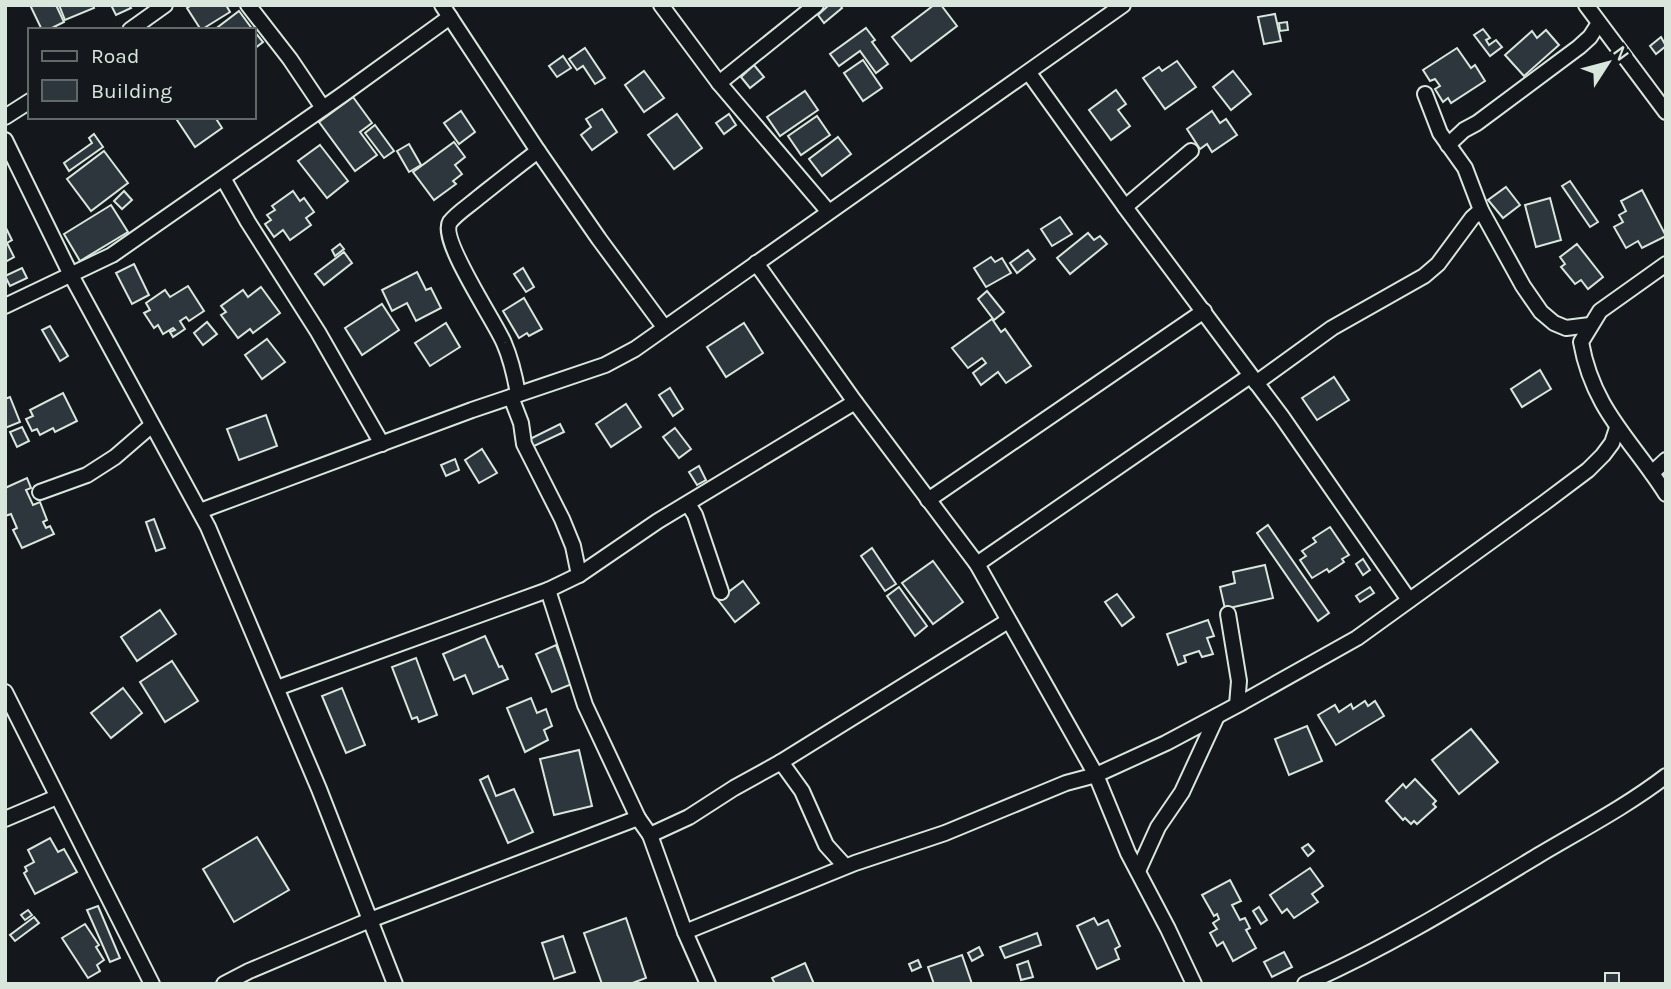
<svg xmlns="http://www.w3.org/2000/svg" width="1671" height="989" font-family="Karla,sans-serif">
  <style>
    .building { fill: #2c363c; stroke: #d8e6dc; stroke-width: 2 }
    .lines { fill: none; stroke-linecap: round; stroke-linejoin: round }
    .street-casing { stroke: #d8e6dc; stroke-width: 18 }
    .street { stroke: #14181c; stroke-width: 14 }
  </style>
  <rect width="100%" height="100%" fill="#14181c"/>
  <g class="building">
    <polygon points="30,5 56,5 64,22 48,30 42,30"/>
    <polygon points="59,5 93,5 94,8 65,20"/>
    <polygon points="111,5 129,5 131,8 116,15"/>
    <polygon points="192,5 226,5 230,12 201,30 187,8"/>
    <polygon points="829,5 840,5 842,8 824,23 818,15"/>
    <polygon points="934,5 941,5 957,26 911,61 892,37"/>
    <polygon points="239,11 253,30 214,30"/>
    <polygon points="1275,14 1281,41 1264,44 1258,17"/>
    <polygon points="1287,22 1288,30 1280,31 1279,23"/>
    <polygon points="866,28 875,40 872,42 888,64 876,73 860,51 839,66 830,54"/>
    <polygon points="1483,29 1490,38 1486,40 1489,45 1496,40 1502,47 1490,56 1474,35"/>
    <polygon points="1546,30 1559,45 1524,76 1505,55 1532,31 1537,38"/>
    <polygon points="254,31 263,42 254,49"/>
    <polygon points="1661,37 1666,46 1656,54 1650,46"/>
    <polygon points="585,48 605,78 595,84 583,66 577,70 569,59"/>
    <polygon points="1457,48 1471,68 1475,65 1485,81 1451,103 1448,98 1443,102 1435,89 1440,86 1435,79 1430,81 1423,70"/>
    <polygon points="563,56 571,68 557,77 549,66"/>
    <polygon points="863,60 882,88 863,101 844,73"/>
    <polygon points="1177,61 1196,87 1165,109 1143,78 1159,67 1162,71"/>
    <polygon points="754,65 764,77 750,88 741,77"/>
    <polygon points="644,71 664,98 644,112 625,85"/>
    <polygon points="1233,71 1251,94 1231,110 1213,87"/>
    <polygon points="1116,90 1126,104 1118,110 1130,126 1111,140 1089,110"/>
    <polygon points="805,91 818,110 780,136 767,117"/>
    <polygon points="353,97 372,123 360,132 377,155 355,171 319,122"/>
    <polygon points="602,109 617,132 592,150 581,135 591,127 586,119"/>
    <polygon points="461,111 475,132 459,144 444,123"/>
    <polygon points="1212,111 1220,123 1226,119 1237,135 1212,152 1207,144 1200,149 1187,129"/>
    <polygon points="677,114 702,148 674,169 648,135"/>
    <polygon points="729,114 736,125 724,134 716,123"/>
    <polygon points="817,116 830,135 801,155 788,136"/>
    <polygon points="175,117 215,117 222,128 195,147"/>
    <polygon points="375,125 394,151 384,158 365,133"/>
    <polygon points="94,134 103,147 69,171 64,163 92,143 89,138"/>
    <polygon points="838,137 851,154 822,176 809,159"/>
    <polygon points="454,142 465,157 455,165 462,174 453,181 456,184 434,200 413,172"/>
    <polygon points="409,144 421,165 409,172 397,151"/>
    <polygon points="320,145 348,181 327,198 298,161"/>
    <polygon points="104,151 128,183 91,211 67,179"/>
    <polygon points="1570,181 1598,222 1590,227 1562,186"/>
    <polygon points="1506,187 1520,205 1503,218 1488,200"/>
    <polygon points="1642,190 1666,236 1642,248 1638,241 1626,248 1614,227 1623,222 1619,215 1626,211 1621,201"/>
    <polygon points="124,191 132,200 122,209 114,201"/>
    <polygon points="293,191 300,201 304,198 314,212 306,218 311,225 290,240 283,230 274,237 265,224 271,220 267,215 275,210 272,206"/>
    <polygon points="1550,198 1561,240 1536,247 1525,205"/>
    <polygon points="111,205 128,232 80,261 64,234"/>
    <polygon points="1060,217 1072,234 1052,246 1041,229"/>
    <polygon points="5,226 12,240 7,243 14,257 5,262"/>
    <polygon points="1088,233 1094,240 1100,236 1107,244 1070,274 1057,258"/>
    <polygon points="340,244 344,249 335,256 332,250"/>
    <polygon points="1577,244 1603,277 1588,289 1581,280 1575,284 1561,267 1565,264 1560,257"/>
    <polygon points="1028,250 1035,259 1017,273 1010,263"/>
    <polygon points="344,252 352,263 324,285 315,274"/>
    <polygon points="991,257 995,262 1002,258 1011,273 986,287 974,268"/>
    <polygon points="134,264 149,295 132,304 116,273"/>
    <polygon points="22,268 27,278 10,286 5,276"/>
    <polygon points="523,268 534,287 526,292 514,274"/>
    <polygon points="417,272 426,290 431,288 441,308 416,321 407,303 392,311 382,290"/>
    <polygon points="188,286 204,311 189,321 186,317 180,321 185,329 173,337 170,332 175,330 173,328 163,334 158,325 154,328 144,313 150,310 146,303 165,290 170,297"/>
    <polygon points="261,287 280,313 253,333 250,329 238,338 221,315 226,312 221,306 243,290 248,297"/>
    <polygon points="987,291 1004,312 994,320 978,299"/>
    <polygon points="524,298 542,329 529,336 527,333 519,338 503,311"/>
    <polygon points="382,304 399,330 362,355 345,328"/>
    <polygon points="992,319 1001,332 1005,329 1031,366 1006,383 998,372 981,385 973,373 986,363 982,358 968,368 952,348"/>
    <polygon points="207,322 217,334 203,345 194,333"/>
    <polygon points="446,323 460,347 430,366 415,343"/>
    <polygon points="744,323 763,353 726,377 707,347"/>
    <polygon points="50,326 68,356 60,361 42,330"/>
    <polygon points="267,339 285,362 262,379 245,355"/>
    <polygon points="1540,370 1551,389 1522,407 1511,389"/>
    <polygon points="1334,377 1349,400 1317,420 1302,398"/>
    <polygon points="670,388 683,409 673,416 659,395"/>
    <polygon points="63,393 77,421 55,432 53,428 40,435 37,429 32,431 26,419 33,416 30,410"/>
    <polygon points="10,397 20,422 5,428 5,399"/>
    <polygon points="626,404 641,427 611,447 596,424"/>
    <polygon points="266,415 277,446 239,460 227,429"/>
    <polygon points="560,424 564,432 532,447 528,440"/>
    <polygon points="22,427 29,441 17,447 10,432"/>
    <polygon points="675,428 691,449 679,458 663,437"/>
    <polygon points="482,449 497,473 479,483 465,460"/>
    <polygon points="455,459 459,470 446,476 441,465"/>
    <polygon points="699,466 706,480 697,485 689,472"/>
    <polygon points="27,478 31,488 26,490 33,505 40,502 47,520 43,522 46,528 50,526 54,534 22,548 13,530 17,528 11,514 5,516 5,488"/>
    <polygon points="154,519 165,548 156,551 146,522"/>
    <polygon points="1268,525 1329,613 1318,621 1257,533"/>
    <polygon points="1330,527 1349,555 1342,559 1344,562 1329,572 1327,569 1312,578 1300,560 1306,556 1302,551 1316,542 1313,538"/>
    <polygon points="872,548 896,584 885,591 861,556"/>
    <polygon points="1363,559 1370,570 1363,575 1356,564"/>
    <polygon points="933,561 963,602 933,624 902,583"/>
    <polygon points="1265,565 1273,598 1225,609 1220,587 1235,583 1233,572"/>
    <polygon points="743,581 759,603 735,622 718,600"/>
    <polygon points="899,587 927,626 915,636 887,596"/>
    <polygon points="1370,587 1374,593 1360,602 1356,596"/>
    <polygon points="1117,594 1134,617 1122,626 1105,602"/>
    <polygon points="160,610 176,634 137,661 121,637"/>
    <polygon points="1208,620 1214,636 1207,638 1213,654 1202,657 1199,651 1184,656 1186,662 1178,665 1167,634"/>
    <polygon points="485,636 499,667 502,666 508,679 473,694 465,675 454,680 443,654"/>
    <polygon points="556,645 572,684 552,692 536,654"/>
    <polygon points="416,658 437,715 419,722 417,717 412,719 392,667"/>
    <polygon points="172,661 198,701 165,722 140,682"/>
    <polygon points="123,688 142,713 111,738 91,713"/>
    <polygon points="342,688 365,745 346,753 322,696"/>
    <polygon points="531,698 537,713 546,709 552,726 544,730 548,740 525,752 507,708"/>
    <polygon points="1365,701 1368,706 1375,701 1384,716 1336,745 1318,715 1335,705 1339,712 1351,704 1353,709"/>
    <polygon points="1307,726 1322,761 1289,775 1275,739"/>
    <polygon points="1471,729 1498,762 1459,794 1432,760"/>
    <polygon points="579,750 592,806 554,815 540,759"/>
    <polygon points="488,776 496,796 514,789 533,832 508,843 480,780"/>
    <polygon points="1415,779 1436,801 1433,804 1436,807 1417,824 1414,821 1411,824 1405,818 1403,820 1386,801 1403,784 1406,788"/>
    <polygon points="257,837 289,890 234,922 203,869"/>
    <polygon points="50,838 58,852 64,849 77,872 35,894 24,873 27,871 25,867 34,862 28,850"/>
    <polygon points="1308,844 1314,851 1308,856 1302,848"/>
    <polygon points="1310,868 1323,886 1312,894 1318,902 1294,918 1287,909 1282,913 1270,895"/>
    <polygon points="1230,880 1241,901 1232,905 1240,920 1245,918 1250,928 1246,930 1256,948 1233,961 1223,942 1217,946 1210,933 1217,929 1213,923 1219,919 1217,914 1214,916 1202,895"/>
    <polygon points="98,906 120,958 110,962 87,910"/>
    <polygon points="1259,907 1267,920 1261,924 1253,911"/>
    <polygon points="28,910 32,915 25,920 21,915"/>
    <polygon points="34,917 39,923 15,941 10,935"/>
    <polygon points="626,918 646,978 630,984 602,984 584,933"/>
    <polygon points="1094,918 1098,925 1108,920 1120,946 1115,949 1119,959 1097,969 1077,926"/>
    <polygon points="85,924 99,945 96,947 104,960 97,965 100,971 88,978 62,938"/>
    <polygon points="1037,933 1041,945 1005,958 1000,947"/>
    <polygon points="563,936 575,972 554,979 542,943"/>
    <polygon points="979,947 983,955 972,961 968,953"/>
    <polygon points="1284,952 1292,967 1272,977 1264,962"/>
    <polygon points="962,955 972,984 934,984 928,967"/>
    <polygon points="918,960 921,967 912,971 909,964"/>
    <polygon points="1028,961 1033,977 1021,980 1017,965"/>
    <polygon points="805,963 814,984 775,984 772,978"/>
    <rect x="1605" y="973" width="14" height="11"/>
  </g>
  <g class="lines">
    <g class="street-casing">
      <g id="street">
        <polyline points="248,5 290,59 323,108"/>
        <polyline points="442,5 538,151 599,239 664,327"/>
        <polyline points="661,5 719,83 828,211"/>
        <polyline points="1586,5 1666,112"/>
        <polyline points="130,30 165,5"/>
        <polyline points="1029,73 1128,211 1282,417 1409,600"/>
        <polyline points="719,83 816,5"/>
        <polyline points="1425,94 1440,133 1465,168 1481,210 1523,286 1541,312 1554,323 1566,328 1590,325"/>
        <polyline points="5,117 30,101"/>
        <polyline points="5,140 71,275 208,527 319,789 395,984"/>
        <polyline points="1448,145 1464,130 1477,123 1579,47 1590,37 1599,23"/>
        <polyline points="223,178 248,222 318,332 382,444"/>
        <polyline points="1125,207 1191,151"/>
        <polyline points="756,263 855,402 977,564 1096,775 1128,853 1168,929 1194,984"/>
        <path d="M1666 264 1600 311 1581 342C1593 410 1632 440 1666 494"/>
        <polyline points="5,306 112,255 342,95 450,17"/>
        <polyline points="1256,383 1332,328 1424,276 1438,264 1472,218 1481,210"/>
        <path d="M518 394C515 377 511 359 504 343 495 321 439 240 450 222 457 213 470 205 479 197 498 182 518 166 538 151"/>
        <polyline points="511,397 521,423 524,444 562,519 573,546 579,575"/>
        <polyline points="1652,473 1666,460"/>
        <polyline points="40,492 87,475 115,457 152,425"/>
        <polyline points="928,500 1204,311"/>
        <polyline points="688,504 695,515 721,592"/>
        <polyline points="200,511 472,410 605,365 635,349 1123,5"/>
        <polyline points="977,564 1250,376"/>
        <polyline points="548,590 585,705 638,818 650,835 685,932 708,984"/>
        <polyline points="1228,614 1239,681 1237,705"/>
        <polyline points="277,688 548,590 579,575 658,521 855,402"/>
        <polyline points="5,692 152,984"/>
        <polyline points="781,762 802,791 826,845 845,866"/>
        <polyline points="5,819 57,797"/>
        <polyline points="650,835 689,817 734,788 781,762 1008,621"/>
        <polyline points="1138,871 1158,827 1182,792 1217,716"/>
        <polyline points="685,932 855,863 945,833 1066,783 1096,775 1166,743 1243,702 1357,638 1544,503 1588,470 1603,455 1612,443 1617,428"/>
        <polyline points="224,984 249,971 370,920 638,818"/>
        <path d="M1305 984C1387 948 1463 901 1539 855 1581 830 1627 806 1666 776"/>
      </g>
    </g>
    <use href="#street" class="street"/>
  </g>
  <rect width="1671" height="989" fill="none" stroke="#d8e6dc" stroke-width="14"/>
  <rect x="28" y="28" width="228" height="91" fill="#14181c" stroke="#626a69" stroke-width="2"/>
  <rect x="42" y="51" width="35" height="10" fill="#14181c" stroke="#626a69" stroke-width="2"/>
  <text x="91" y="63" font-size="21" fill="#d8e6dc">Road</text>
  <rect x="42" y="80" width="35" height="21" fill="#2c363c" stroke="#626a69" stroke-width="2"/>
  <text x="91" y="98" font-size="21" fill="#d8e6dc">Building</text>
  <g transform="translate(1608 63) rotate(54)" stroke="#14181c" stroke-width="5" paint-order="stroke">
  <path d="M0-5L12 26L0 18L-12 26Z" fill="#d8e6dc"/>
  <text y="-10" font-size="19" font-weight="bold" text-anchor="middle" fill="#d8e6dc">N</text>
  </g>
</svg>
